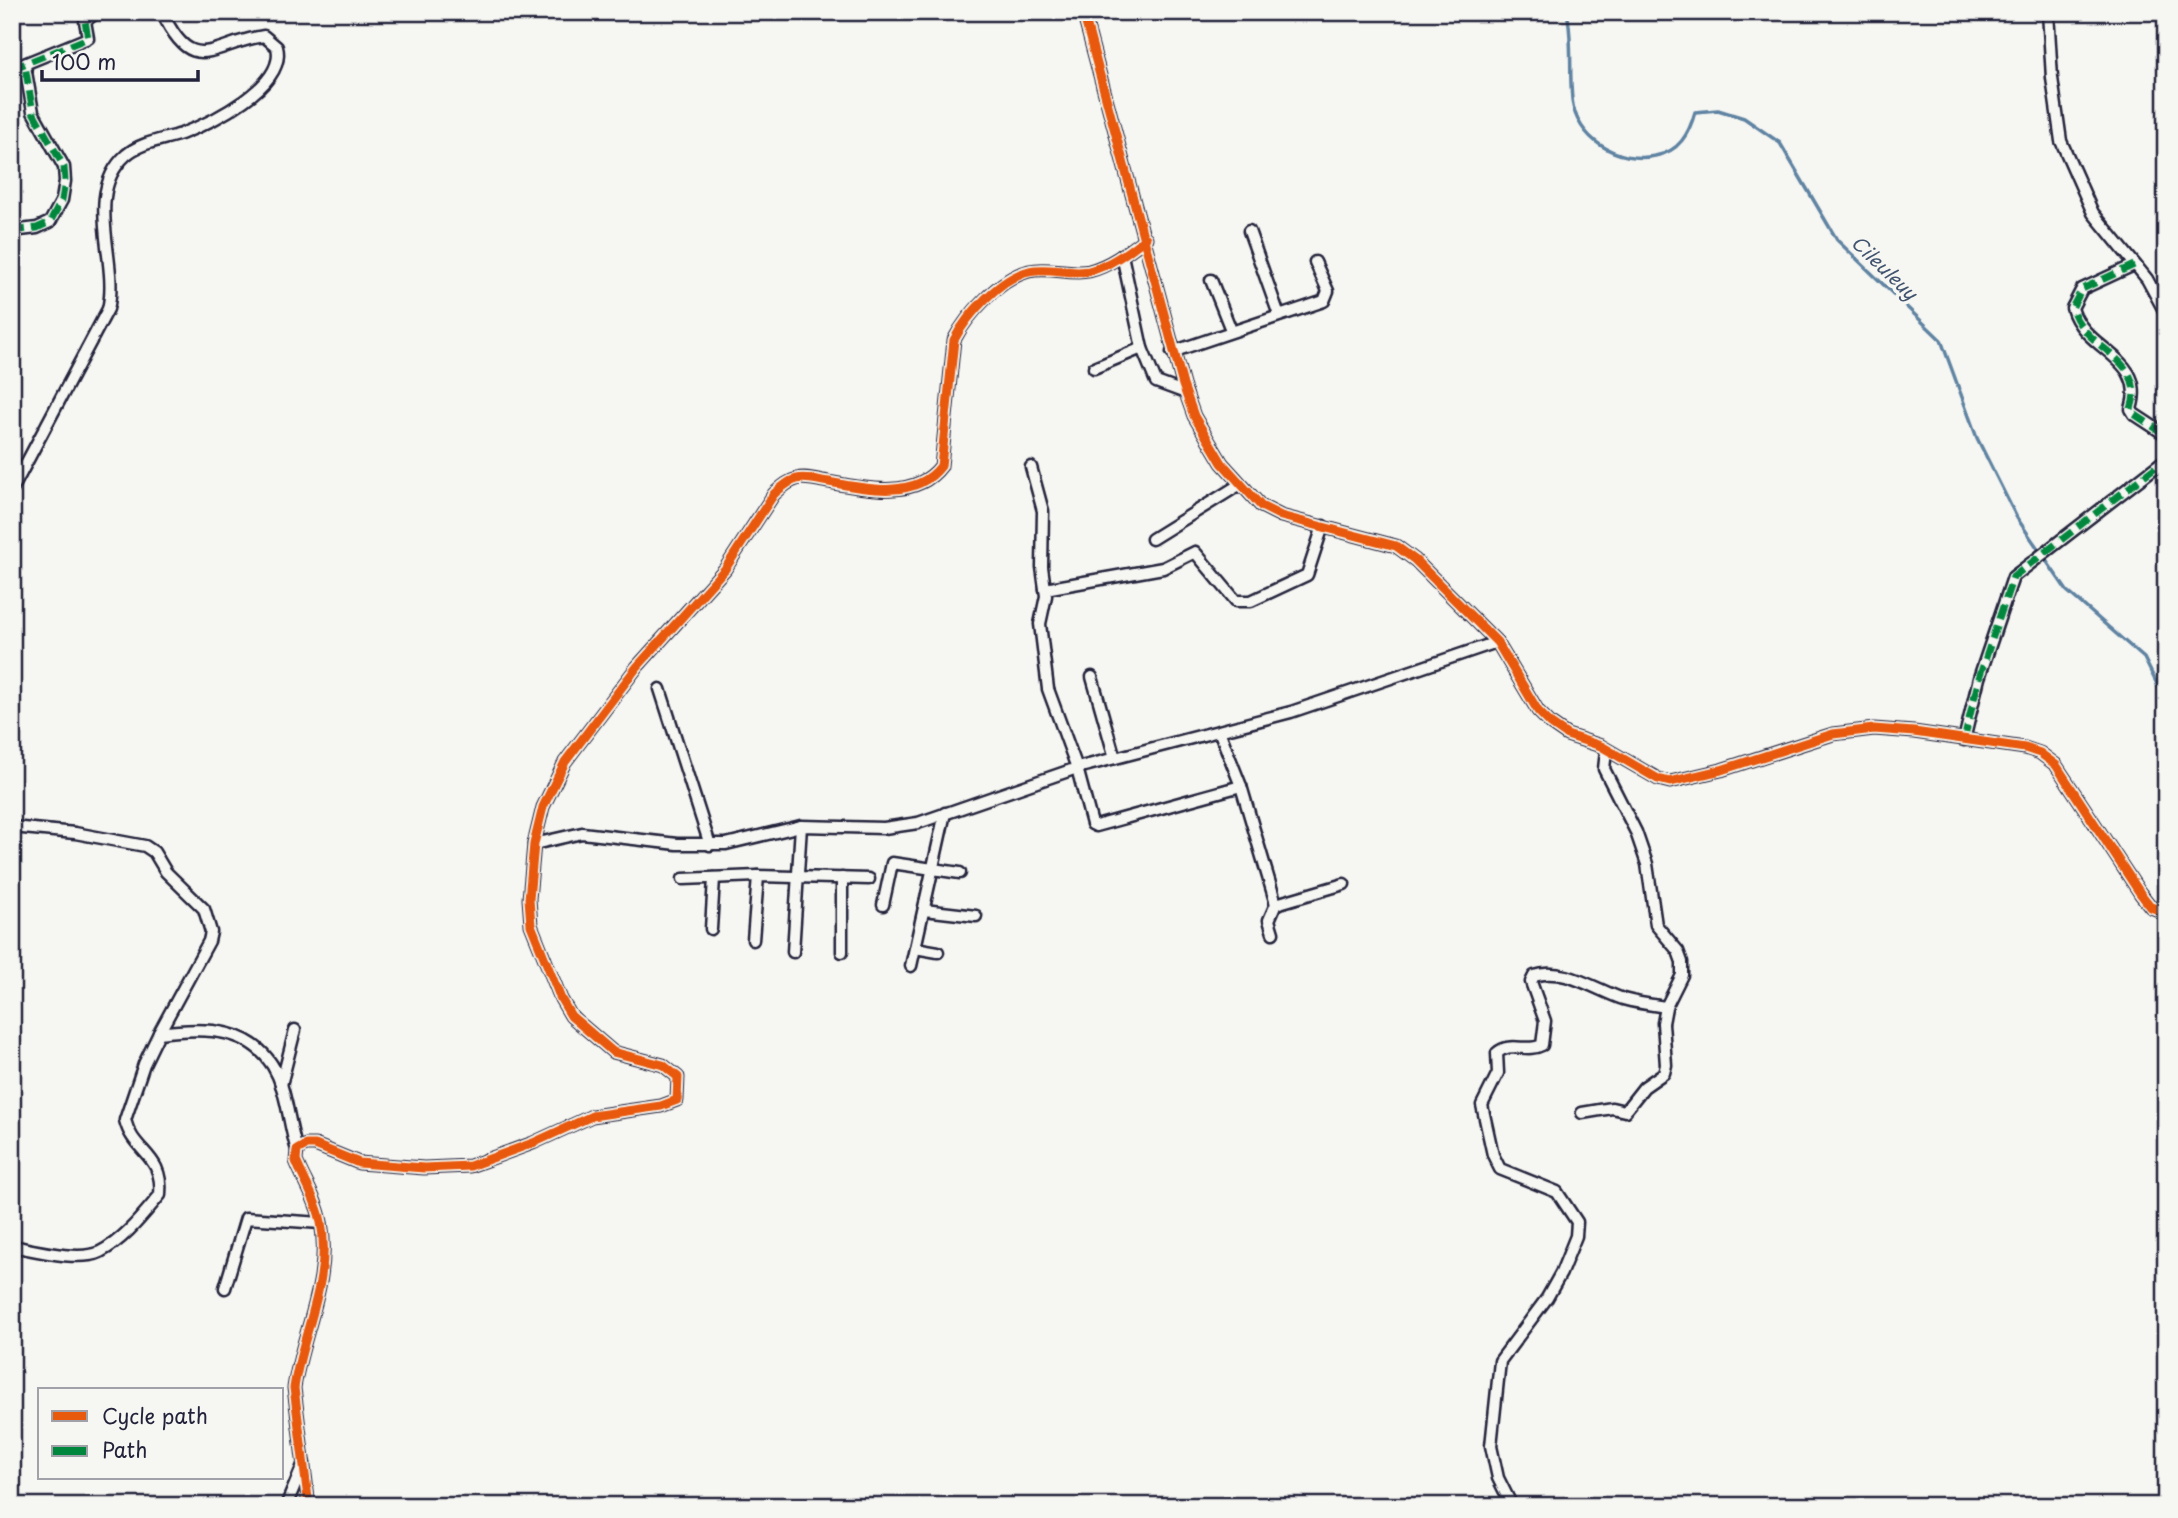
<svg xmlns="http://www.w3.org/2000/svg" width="2178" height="1518" font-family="'Playpen Sans',sans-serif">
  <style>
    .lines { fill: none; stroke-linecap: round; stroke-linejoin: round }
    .stream { stroke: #5f83a2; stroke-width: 3.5 }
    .minor-casing { stroke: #22223b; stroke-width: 15 }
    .minor { stroke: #f6f6f2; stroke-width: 10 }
    .quiet { stroke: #00873e; stroke-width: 7; stroke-dasharray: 14 7; stroke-linecap: butt }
    .cycleway-casing { stroke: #f6f6f2; stroke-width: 13 }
    .cycleway { stroke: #e8590c; stroke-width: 9 }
    .labels { text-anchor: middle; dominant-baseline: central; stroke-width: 7; stroke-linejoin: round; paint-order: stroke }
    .water-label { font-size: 19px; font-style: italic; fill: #40536f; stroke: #f6f6f2 }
  </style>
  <rect width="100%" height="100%" fill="#f6f6f2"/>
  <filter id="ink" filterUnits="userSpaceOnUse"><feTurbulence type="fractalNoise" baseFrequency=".0143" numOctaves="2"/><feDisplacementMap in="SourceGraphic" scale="14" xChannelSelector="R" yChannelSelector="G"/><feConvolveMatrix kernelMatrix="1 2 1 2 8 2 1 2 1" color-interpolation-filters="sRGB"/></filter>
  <g filter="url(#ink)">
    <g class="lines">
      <path class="stream" d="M1567 12C1573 41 1569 70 1572 99 1576 139 1618 164 1655 156 1679 152 1689 134 1695 112L1718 110 1744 118 1780 143 1837 240 1941 340 1977 438 2017 518 2067 591 2144 658 2166 702"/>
      <g class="minor-casing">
        <g id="minor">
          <polyline points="1083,12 1183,385 1194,416 1222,463 1261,506 1281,516 1396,546 1415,560 1497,642 1538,711 1551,724 1567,735 1601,746 1658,779 1670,782 1721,770 1833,734 1874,729 1914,732 2025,748 2040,753 2056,765 2140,893 2151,907 2166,913"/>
          <polyline points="2048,12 2052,78 2061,141 2093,213 2147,279 2166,314"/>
          <polyline points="12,69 88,38 85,21 97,12"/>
          <polyline points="12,231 37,228 50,222 62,200 65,181 64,167 33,112 25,66"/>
          <polyline points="1249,231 1279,315"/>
          <path d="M2134 265 2082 289 2072 308C2084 351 2148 357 2131 409L2134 414 2166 435"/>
          <polyline points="1211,280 1231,330"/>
          <polyline points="1142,348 1156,382 1186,393"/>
          <polyline points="1172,352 1324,301 1328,291 1315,262"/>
          <polyline points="1094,368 1142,348 1122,255"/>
          <polyline points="1031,467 1043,511 1042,567 1046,596 1040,624 1048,689 1077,768 1092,824 1096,826 1241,786"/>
          <path d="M12 490 108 309C120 261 82 195 126 155 141 142 163 140 181 134 210 123 287 86 277 47L264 36C213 43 193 79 162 12"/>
          <polyline points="1152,539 1239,485"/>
          <polyline points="1045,589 1163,568 1195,552 1236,601 1251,601 1307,575 1323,526"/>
          <polyline points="1092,677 1115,758"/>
          <polyline points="660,689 710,845"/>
          <polyline points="1220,733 1241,786 1276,904"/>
          <polyline points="1964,740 1979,678 2013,577 2166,459"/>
          <path d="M12 827 75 833 145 846 154 852 166 872 204 909 211 932 209 941 159 1033C204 1027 256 1026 278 1076 288 1099 289 1126 297 1150"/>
          <polyline points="534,844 582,833 677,844 726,844 801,826 884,828 918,823 1077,768 1291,712 1497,642"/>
          <polyline points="842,878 842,952"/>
          <polyline points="683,879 758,876 869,879"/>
          <polyline points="883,905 892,863 960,873"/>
          <polyline points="924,910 976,916"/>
          <polyline points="711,929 714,878"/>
          <polyline points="1273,933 1269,920 1276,904 1344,884"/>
          <polyline points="753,940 758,876"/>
          <polyline points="915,948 938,952"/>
          <polyline points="793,952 801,826"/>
          <polyline points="911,966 945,813"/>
          <polyline points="281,1085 295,1030"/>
          <polyline points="1582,1113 1612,1108 1625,1111 1644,1087 1664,1073 1666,1065 1663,1023 1666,1007 1682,975 1682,962 1678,951 1656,925 1647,864 1636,832 1604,769 1606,751"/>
          <path d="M12 1246C34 1250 80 1262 100 1252 124 1240 143 1215 160 1195 164 1154 133 1153 125 1120L144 1064 159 1033"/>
          <polyline points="225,1288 246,1218 321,1223"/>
          <polyline points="286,1506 304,1463"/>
          <path d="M309 1506 294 1388C302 1333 332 1279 321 1222 317 1200 304 1181 296 1161L297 1150 306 1145H315L359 1163 424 1168 470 1166 533 1143 592 1116 661 1106 677 1100 678 1077 663 1065 613 1052 571 1016 561 999 531 925 529 899 534 844 543 807 565 762 637 667 725 569 774 494C781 488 788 481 797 479 806 476 819 481 829 482 865 489 916 500 941 466L954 340C967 315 1000 278 1029 271 1048 266 1070 275 1089 271 1110 266 1129 251 1146 238"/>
          <path d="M1512 1506 1498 1478 1491 1446 1500 1361 1547 1298 1561 1273 1576 1236 1577 1222 1557 1192 1500 1169 1493 1155 1482 1105 1498 1073 1497 1053C1510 1041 1527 1053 1542 1045L1545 1021 1531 982 1534 976C1563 966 1596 990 1623 999 1637 1003 1652 1005 1666 1007"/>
        </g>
      </g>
      <use href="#minor" class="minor"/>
      <g class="quiet">
        <polyline points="12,69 88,38 85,21 97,12"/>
        <polyline points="12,231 37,228 50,222 62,200 65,181 64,167 33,112 25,66"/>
        <path d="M2134 265 2082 289 2072 308C2084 351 2148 357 2131 409L2134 414 2166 435"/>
        <polyline points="1964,740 1979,678 2013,577 2166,459"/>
      </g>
      <g class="cycleway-casing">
        <g id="cycleway">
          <polyline points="1083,12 1183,385 1194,416 1222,463 1261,506 1281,516 1396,546 1415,560 1497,642 1538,711 1551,724 1567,735 1601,746 1658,779 1670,782 1721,770 1833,734 1874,729 1914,732 2025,748 2040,753 2056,765 2140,893 2151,907 2166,913"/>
          <path d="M309 1506 294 1388C302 1333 332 1279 321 1222 317 1200 304 1181 296 1161L297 1150 306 1145H315L359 1163 424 1168 470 1166 533 1143 592 1116 661 1106 677 1100 678 1077 663 1065 613 1052 571 1016 561 999 531 925 529 899 534 844 543 807 565 762 637 667 725 569 774 494C781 488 788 481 797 479 806 476 819 481 829 482 865 489 916 500 941 466L954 340C967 315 1000 278 1029 271 1048 266 1070 275 1089 271 1110 266 1129 251 1146 238"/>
        </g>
      </g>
      <use href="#cycleway" class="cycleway"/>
    </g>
  </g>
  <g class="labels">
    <g class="water-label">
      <text transform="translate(1885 267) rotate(44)">Cileuleuy</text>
    </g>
  </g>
  <rect width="2178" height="1518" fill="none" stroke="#f6f6f2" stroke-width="42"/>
  <rect x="21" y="21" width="2136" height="1476" fill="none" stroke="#22223b" stroke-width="2.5" filter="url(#ink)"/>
  <rect x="38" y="1388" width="245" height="91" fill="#f6f6f2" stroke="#a1a1a9" stroke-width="2"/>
  <rect x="52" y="1411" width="35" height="10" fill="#e8590c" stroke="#a1a1a9" stroke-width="2"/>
  <text x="102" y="1424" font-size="21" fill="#22223b">Cycle path</text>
  <rect x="52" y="1446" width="35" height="10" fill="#00873e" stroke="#a1a1a9" stroke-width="2"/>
  <text x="102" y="1458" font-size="21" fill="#22223b">Path</text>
  <path d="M42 70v10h156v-10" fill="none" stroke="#22223b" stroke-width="3.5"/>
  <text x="52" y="70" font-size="21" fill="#22223b" stroke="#f6f6f2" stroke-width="5" paint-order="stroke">100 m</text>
</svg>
